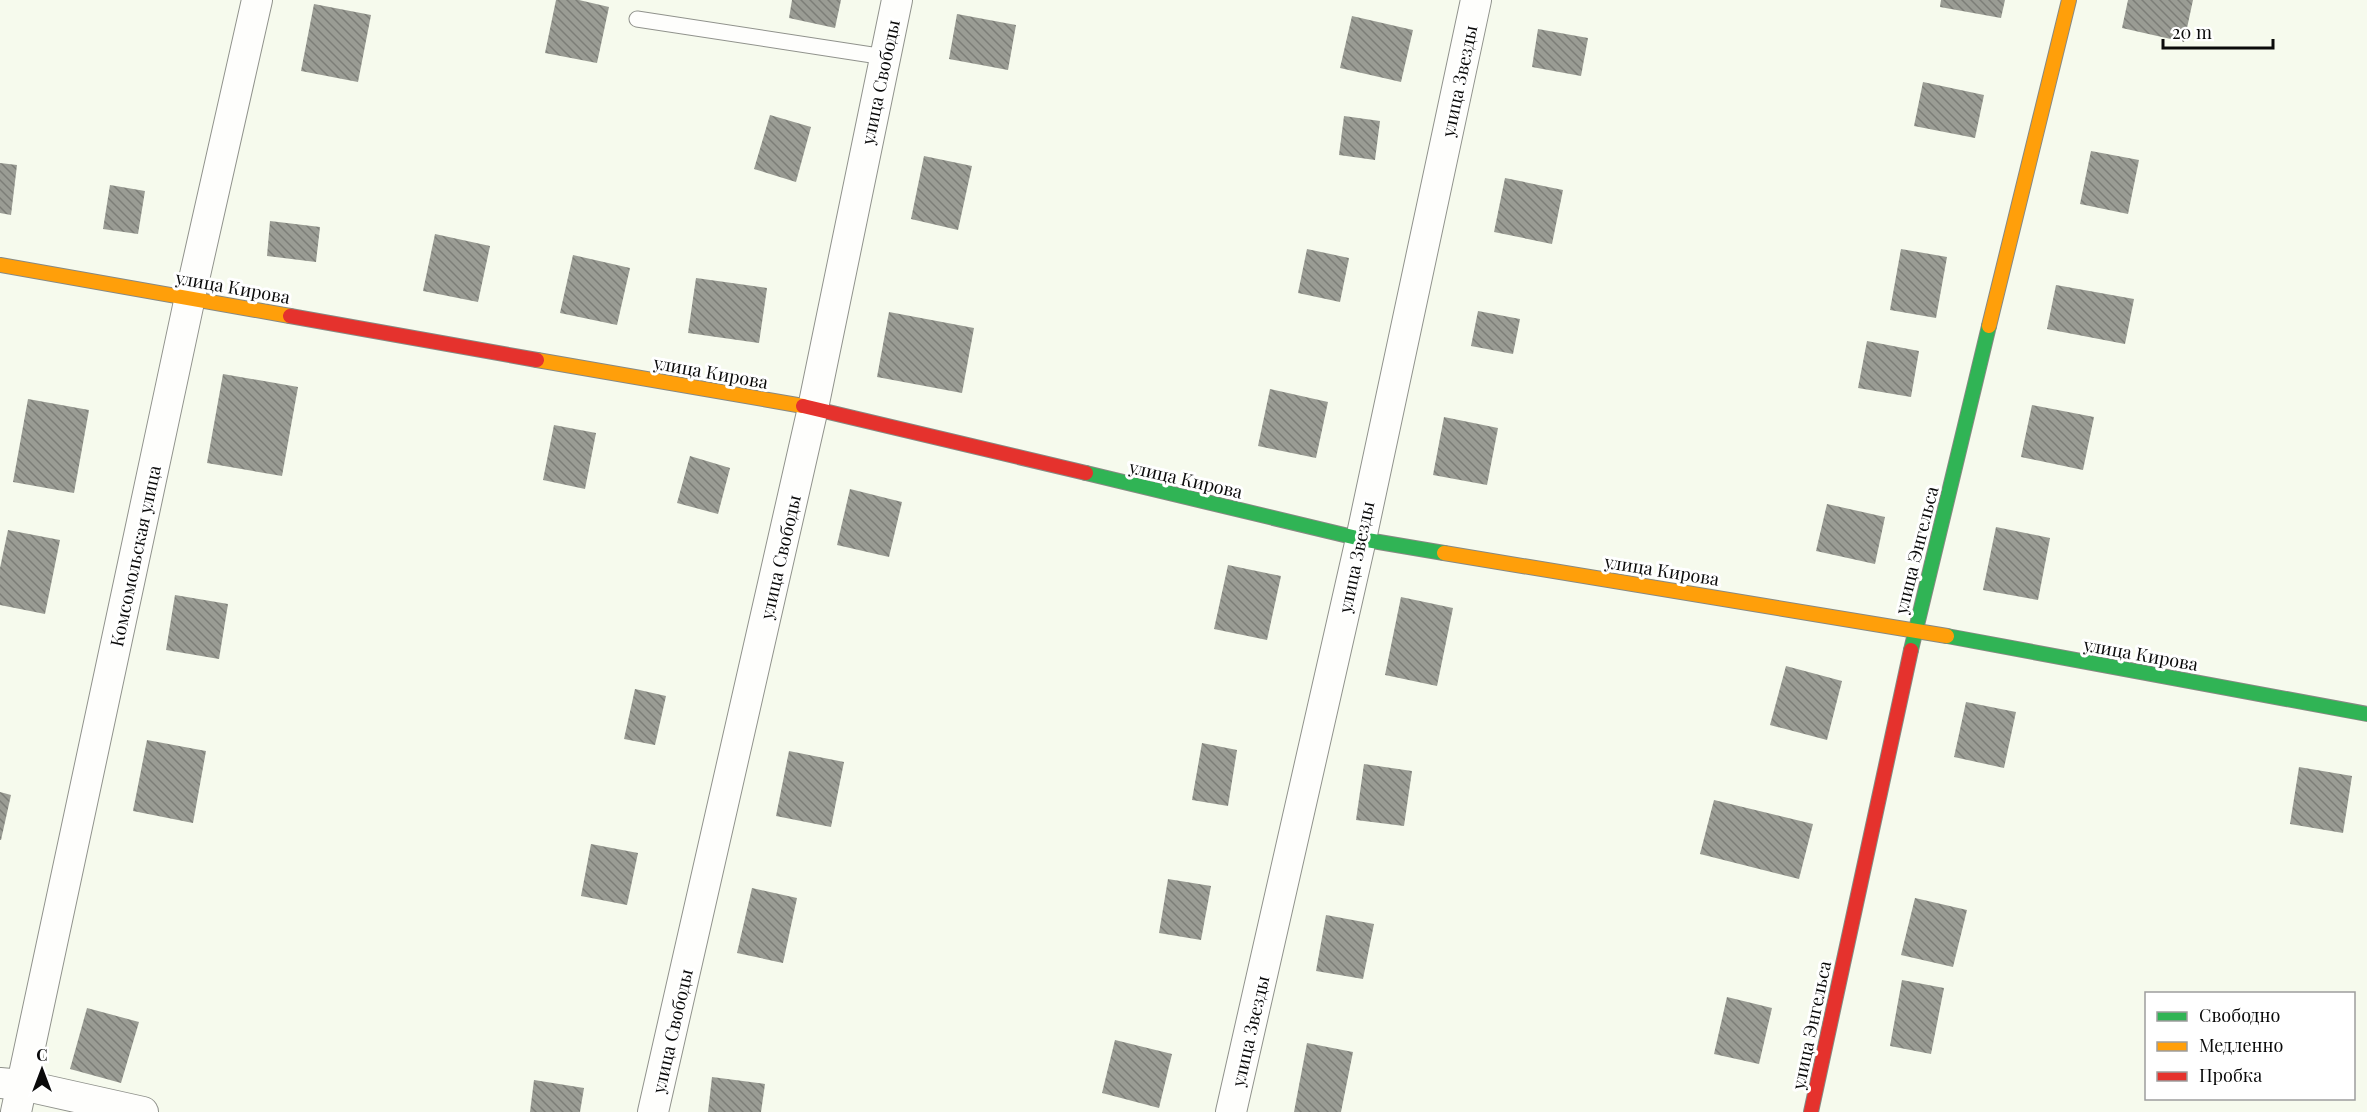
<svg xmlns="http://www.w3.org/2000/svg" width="2367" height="1112" font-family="'Playfair Display',serif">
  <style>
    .building { fill: url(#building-back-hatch) }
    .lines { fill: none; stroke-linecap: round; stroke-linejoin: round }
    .lane-casing { stroke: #90928c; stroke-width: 17 }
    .street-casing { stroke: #90928c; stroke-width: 32 }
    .fast-casing { stroke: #878983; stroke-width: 16 }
    .slow-casing { stroke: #878983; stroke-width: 16 }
    .jam-casing { stroke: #878983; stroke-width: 16 }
    .lane { stroke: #fefefc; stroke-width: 15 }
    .street { stroke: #fefefc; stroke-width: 30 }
    .fast { stroke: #30b455; stroke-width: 14 }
    .slow { stroke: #ff9f0a; stroke-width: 14 }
    .jam { stroke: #e5322d; stroke-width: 14 }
    .labels { text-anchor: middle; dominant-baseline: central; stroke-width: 6; stroke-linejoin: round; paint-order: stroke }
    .street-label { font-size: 18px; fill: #0a0a0a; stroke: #fff }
  </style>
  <defs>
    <pattern id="building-back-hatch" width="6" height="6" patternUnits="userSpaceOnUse" patternTransform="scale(1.5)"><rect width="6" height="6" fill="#9a9c94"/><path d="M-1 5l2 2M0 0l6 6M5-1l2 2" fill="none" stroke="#7c7d77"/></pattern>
  </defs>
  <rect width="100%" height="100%" fill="#f6faed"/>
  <g class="building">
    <polygon points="556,0 579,0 609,7 597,63 545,53"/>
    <polygon points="792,0 841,0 835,28 789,18"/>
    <polygon points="1941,0 2005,0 2001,18 1940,7"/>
    <polygon points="2128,0 2193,0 2184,42 2122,28"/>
    <polygon points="314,4 371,15 358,82 301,71"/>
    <polygon points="957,14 1016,25 1008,70 949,59"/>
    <polygon points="1352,16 1413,30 1401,82 1340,68"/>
    <polygon points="1538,29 1588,38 1581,76 1532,67"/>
    <polygon points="1923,82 1984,95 1975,138 1914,126"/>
    <polygon points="770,115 811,127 796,182 754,169"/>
    <polygon points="1344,116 1380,121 1375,160 1339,155"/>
    <polygon points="2091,151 2139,160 2128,214 2080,204"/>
    <polygon points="924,156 972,166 958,230 911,219"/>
    <polygon points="0,163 17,165 11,215 0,213"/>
    <polygon points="1505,178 1563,190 1552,244 1494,232"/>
    <polygon points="110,185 145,191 138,234 103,229"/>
    <polygon points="270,221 320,227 316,262 267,256"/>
    <polygon points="435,234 490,246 478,302 423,291"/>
    <polygon points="1307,249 1349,258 1340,302 1298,293"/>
    <polygon points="1901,249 1947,257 1936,318 1890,310"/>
    <polygon points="573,255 630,268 617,325 560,313"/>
    <polygon points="696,278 767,288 759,343 688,333"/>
    <polygon points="2056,285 2134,299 2125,344 2047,329"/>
    <polygon points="1478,311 1520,319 1513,354 1471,346"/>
    <polygon points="889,312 974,328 962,393 877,377"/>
    <polygon points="1867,341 1919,351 1911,397 1858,388"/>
    <polygon points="223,374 298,387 282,476 207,463"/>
    <polygon points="1270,389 1328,402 1316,458 1258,446"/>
    <polygon points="28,399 89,410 74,493 13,482"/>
    <polygon points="2032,405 2094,417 2083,470 2021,457"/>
    <polygon points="1444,417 1498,428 1487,485 1433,475"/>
    <polygon points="554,425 596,433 585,489 543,480"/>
    <polygon points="690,456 730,468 718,514 677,503"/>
    <polygon points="850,489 902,502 889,557 837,545"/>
    <polygon points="1827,504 1885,517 1875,564 1816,551"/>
    <polygon points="1996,527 2050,538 2038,600 1983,590"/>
    <polygon points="8,530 60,540 45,614 0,605 0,568"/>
    <polygon points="1228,565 1281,576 1267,640 1214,629"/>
    <polygon points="175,595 228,604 219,659 166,650"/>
    <polygon points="1401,597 1453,608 1437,686 1385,675"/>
    <polygon points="1786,666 1842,681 1827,740 1770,725"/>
    <polygon points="635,689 666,696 655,745 624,739"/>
    <polygon points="1966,702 2016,712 2004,768 1954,757"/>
    <polygon points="147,740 206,751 193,823 133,811"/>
    <polygon points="1202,743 1237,750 1228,806 1192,800"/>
    <polygon points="789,751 844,762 831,827 776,816"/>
    <polygon points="1364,764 1412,771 1404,826 1356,820"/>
    <polygon points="2299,767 2352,776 2343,833 2290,824"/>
    <polygon points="0,792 11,795 1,840 0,840"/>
    <polygon points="1714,800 1813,824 1799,879 1700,854"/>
    <polygon points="591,844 638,853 627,905 581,896"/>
    <polygon points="1168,879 1211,886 1201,940 1159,933"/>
    <polygon points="752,888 797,898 783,963 737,953"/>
    <polygon points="1915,898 1967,910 1953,967 1901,955"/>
    <polygon points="1326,915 1374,924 1363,979 1316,971"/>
    <polygon points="1902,980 1944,988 1931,1054 1890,1046"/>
    <polygon points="1727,997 1772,1008 1759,1064 1714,1054"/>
    <polygon points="87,1008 139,1022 121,1083 70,1069"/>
    <polygon points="1115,1040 1172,1054 1159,1108 1102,1093"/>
    <polygon points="1307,1043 1353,1052 1341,1112 1294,1112"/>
    <polygon points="712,1077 765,1084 761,1112 708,1112"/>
    <polygon points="534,1080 584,1088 580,1112 530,1112"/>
  </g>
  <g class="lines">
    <g class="lane-casing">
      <polyline id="lane" points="637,19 885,57"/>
    </g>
    <g class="street-casing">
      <g id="street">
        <polyline points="0,1083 22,1085 143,1112"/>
        <polyline points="16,1112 190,297 257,0"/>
        <polyline points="653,1112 813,408 897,0"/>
        <polyline points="1231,1112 1361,539 1476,0"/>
      </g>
    </g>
    <g class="fast-casing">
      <g id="fast">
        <polyline points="1086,473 1361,539 1444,553"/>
        <polyline points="1947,636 2367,714"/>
        <polyline points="1911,650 1989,326"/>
      </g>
    </g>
    <g class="slow-casing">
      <g id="slow">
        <polyline points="0,265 290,316"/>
        <polyline points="1989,326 2069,0"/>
        <polyline points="537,360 803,406"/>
        <polyline points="1444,553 1947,636"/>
      </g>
    </g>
    <g class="jam-casing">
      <g id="jam">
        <polyline points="290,316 537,360"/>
        <polyline points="803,406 1086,473"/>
        <polyline points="1811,1112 1911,650"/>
      </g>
    </g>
    <use href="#lane" class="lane"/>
    <use href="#street" class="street"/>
    <use href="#fast" class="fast"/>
    <use href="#slow" class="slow"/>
    <use href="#jam" class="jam"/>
  </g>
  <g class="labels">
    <g class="street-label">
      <text transform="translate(1459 81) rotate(-78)">улица Звезды</text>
      <text transform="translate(880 82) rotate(-78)">улица Свободы</text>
      <text transform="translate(233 287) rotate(10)">улица Кирова</text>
      <text transform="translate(711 372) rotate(10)">улица Кирова</text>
      <text transform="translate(1186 479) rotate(13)">улица Кирова</text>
      <text transform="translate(1916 550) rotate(-76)">улица Энгельса</text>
      <text transform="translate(135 556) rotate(-78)">Комсомольская улица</text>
      <text transform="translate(780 557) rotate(-77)">улица Свободы</text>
      <text transform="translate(1356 557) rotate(-78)">улица Звезды</text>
      <text transform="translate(1662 570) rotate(9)">улица Кирова</text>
      <text transform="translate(2141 654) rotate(10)">улица Кирова</text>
      <text transform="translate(1811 1025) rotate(-78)">улица Энгельса</text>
      <text transform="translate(672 1031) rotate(-77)">улица Свободы</text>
      <text transform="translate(1250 1031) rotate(-77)">улица Звезды</text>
    </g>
  </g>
  <rect x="2145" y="992" width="210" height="108" fill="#ffffff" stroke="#9d9d9d" stroke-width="1.5"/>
  <rect x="2157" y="1012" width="30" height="9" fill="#30b455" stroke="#9d9d9d" stroke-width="1.5"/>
  <text x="2199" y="1022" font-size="18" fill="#0a0a0a">Свободно</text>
  <rect x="2157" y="1042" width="30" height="9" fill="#ff9f0a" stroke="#9d9d9d" stroke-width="1.5"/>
  <text x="2199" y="1052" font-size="18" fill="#0a0a0a">Медленно</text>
  <rect x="2157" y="1072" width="30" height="9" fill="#e5322d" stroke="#9d9d9d" stroke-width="1.5"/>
  <text x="2199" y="1082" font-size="18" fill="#0a0a0a">Пробка</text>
  <g transform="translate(42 1070)" stroke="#ffffff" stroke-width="4.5" paint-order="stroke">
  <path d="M0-4.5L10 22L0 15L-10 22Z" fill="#0a0a0a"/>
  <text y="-9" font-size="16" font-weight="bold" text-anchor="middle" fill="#0a0a0a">С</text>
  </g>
  <path d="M2163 39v9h110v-9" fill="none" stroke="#0a0a0a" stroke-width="3"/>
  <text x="2172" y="39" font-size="18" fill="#0a0a0a" stroke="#ffffff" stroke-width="4.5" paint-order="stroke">20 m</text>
</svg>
